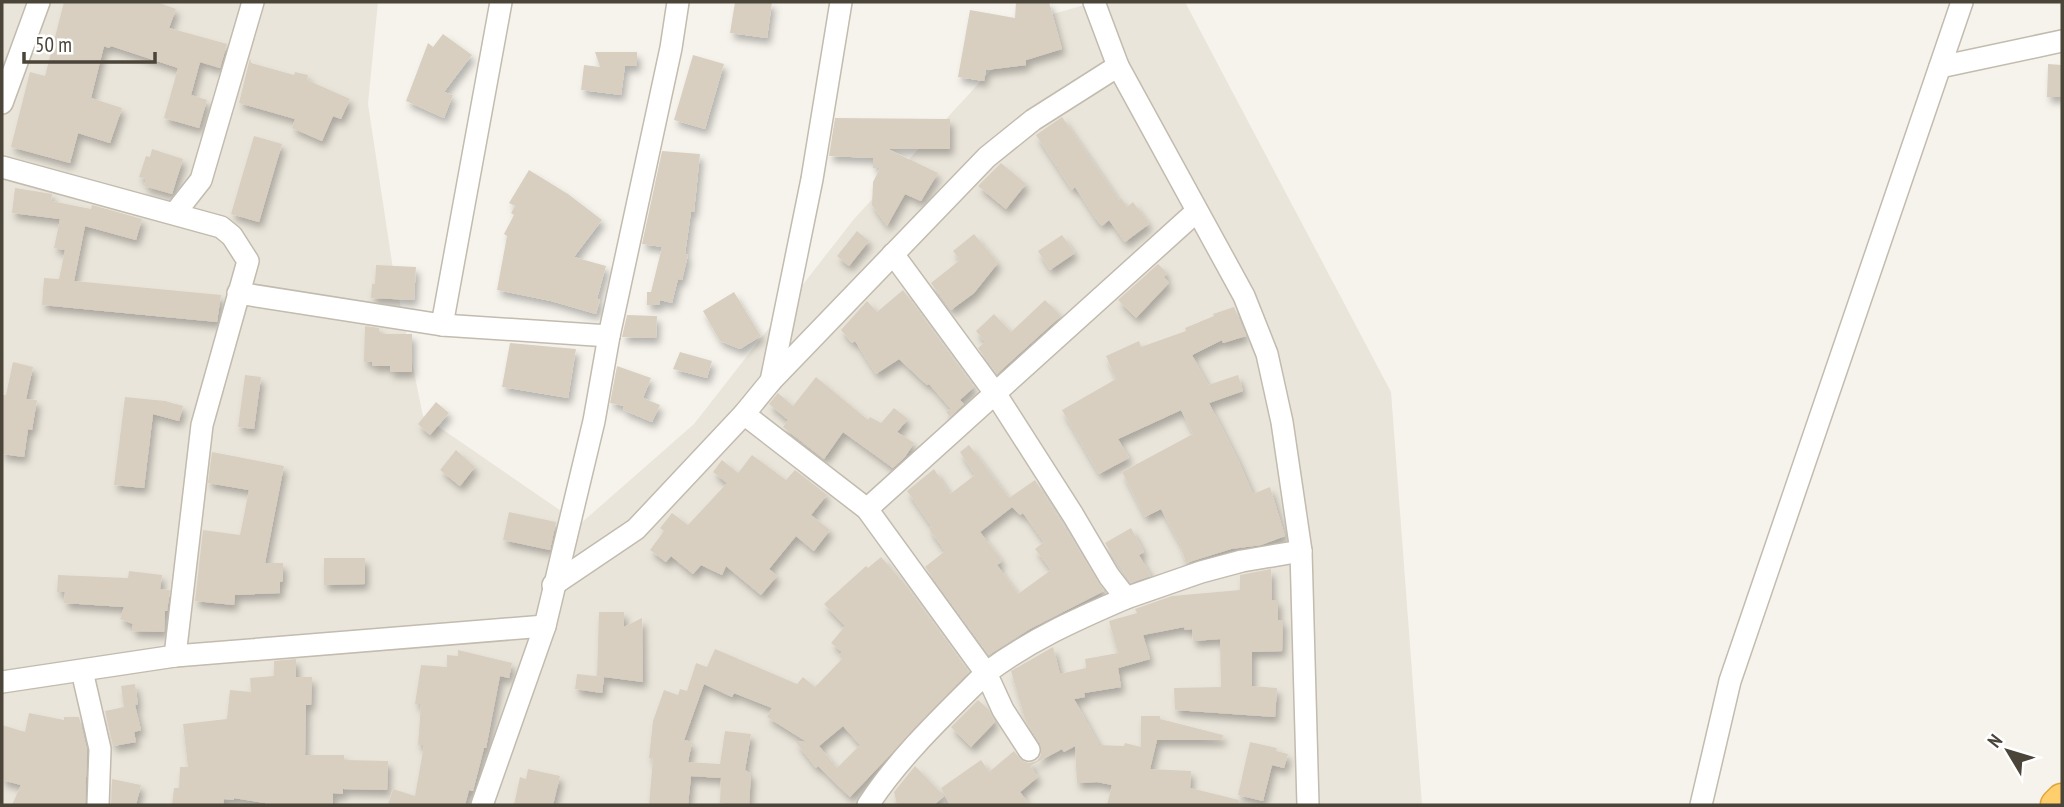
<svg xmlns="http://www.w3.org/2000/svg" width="2064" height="807" font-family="'PT Sans Narrow',sans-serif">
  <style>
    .residential { fill: #eae5da }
    .building { fill: #d8cfc1; fill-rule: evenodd; filter: url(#shadow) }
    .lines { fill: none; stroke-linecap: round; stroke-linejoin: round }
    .minor-casing { stroke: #c2bbae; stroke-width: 24 }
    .highway-casing { stroke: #e0a43c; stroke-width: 35 }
    .minor { stroke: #fff; stroke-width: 21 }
    .highway { stroke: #ffcf6e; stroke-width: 32 }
  </style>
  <defs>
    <filter id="shadow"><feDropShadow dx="3.5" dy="6" stdDeviation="3.5" flood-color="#0004"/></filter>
  </defs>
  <rect width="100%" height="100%" fill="#f6f3ec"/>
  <polygon class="residential" points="2,2 378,2 368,104 393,269 423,416 580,524 694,424 854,219 1039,18 1095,2 1185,2 1391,392 1422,805 2,805"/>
  <g class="building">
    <polygon points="64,2 157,2 176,9 169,28 227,44 220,68 200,62 191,95 207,100 199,128 164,118 178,68 111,46 109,48 104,46 91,98 122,108 110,143 78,133 70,163 11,147 30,72 45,76"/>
    <polygon points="735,2 772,2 767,38 730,33"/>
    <polygon points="1016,2 1049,2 1062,49 1026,60 1026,65 986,70 984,81 958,77 970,10 1015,18"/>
    <polygon points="443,34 472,55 444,92 453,95 444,118 406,101 428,43 433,47"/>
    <polygon points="595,52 637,52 637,66 625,66 621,95 581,90 584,65 600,67"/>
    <polygon points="693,55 724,64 705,129 674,120"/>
    <polygon points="250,58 251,63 294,75 295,72 308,75 307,80 350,99 341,119 333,116 322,141 292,128 295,119 239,103"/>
    <polygon points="2048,64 2062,65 2062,97 2047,97"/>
    <polygon points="1062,117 1119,200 1121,198 1127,207 1133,202 1149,224 1125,242 1109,220 1102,226 1096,219 1075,187 1072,190 1036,135"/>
    <polygon points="835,118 950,119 950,149 888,149 938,173 921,201 905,194 887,226 872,205 873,182 880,168 873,168 873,158 829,156"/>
    <polygon points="254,136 282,144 259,222 231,214"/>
    <polygon points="152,149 183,159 172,194 144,186 146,179 139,177 146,156 150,157"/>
    <polygon points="662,151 700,154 696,193 694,212 691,212 685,254 688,255 682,280 678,279 672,303 660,300 660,305 647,305 647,292 651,292 662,247 642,244"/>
    <polygon points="1001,163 1026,184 1006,209 978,186"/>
    <polygon points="529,170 568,194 602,220 574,257 606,266 597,299 600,300 596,314 551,301 497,290 507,236 504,234 514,215 511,213 515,206 509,203"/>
    <polygon points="15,188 52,194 51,201 91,209 92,205 142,219 136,240 85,226 74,281 221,295 217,322 42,305 44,278 59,279 65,250 54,248 60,219 12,213"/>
    <polygon points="857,231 869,241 849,266 837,256"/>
    <polygon points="974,234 998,263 974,293 951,310 931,283 960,260 953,251"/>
    <polygon points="1062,235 1075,253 1050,270 1038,251"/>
    <polygon points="1158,264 1167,273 1164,277 1169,283 1136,318 1118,300"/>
    <polygon points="376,265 416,267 414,300 371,298 372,284 375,284"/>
    <polygon points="903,290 974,387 960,400 964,404 950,417 946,412 951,409 929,384 927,385 899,359 876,374 855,341 852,343 841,330 867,301 877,312"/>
    <polygon points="734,292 761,336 740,349 720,341 703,311"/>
    <polygon points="1045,300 1061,316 997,374 978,348 985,342 976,331 994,314 1011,332"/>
    <polygon points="1234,307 1246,336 1223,343 1222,340 1192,355 1208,385 1238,375 1243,391 1209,403 1238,460 1253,494 1270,487 1285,536 1261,545 1231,549 1186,563 1180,544 1161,509 1145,517 1122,472 1193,434 1181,410 1118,439 1129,458 1099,474 1062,410 1116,379 1106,356 1139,341 1141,347 1186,331 1185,328 1214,316 1213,314"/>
    <polygon points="627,315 657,316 656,338 622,337"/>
    <polygon points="365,326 379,328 379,334 412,334 412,372 390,372 390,366 372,366 372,362 364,362"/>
    <polygon points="510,343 576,349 568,398 502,387"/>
    <polygon points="680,352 712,361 707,378 673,369"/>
    <polygon points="13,362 33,367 26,399 37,400 32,430 28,429 24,457 2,454 2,395 6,395"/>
    <polygon points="617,366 651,378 643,398 660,405 652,422 623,410 624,406 610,403"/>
    <polygon points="245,375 261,377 254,429 238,427"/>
    <polygon points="816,377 868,420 870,417 881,423 894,408 908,419 897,432 914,443 905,457 893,468 843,432 824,459 783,427 788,420 769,404 778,393 793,406"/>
    <polygon points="125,397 165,401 183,406 179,421 153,414 144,488 114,485"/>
    <polygon points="436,402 449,413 430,435 418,424"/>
    <path d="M969 445 1009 498 1035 480 1104 591 1030 629 989 655 925 567 945 551 929 529 932 527 907 491 934 469 950 494 975 475 960 452ZM1012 507 1020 515 1023 513 1044 542 1035 549 1051 570 1018 594 997 565 1002 561 980 532Z"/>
    <polygon points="456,450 475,467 460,486 440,470"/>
    <polygon points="212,452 284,466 265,563 283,563 283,581 280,582 280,593 235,595 234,605 195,601 203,530 240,535 249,490 208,483"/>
    <polygon points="752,455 786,480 795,470 827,495 811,515 830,530 814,551 796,536 769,569 777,576 761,595 726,566 722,575 701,565 693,574 671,556 666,562 650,550 664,531 660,528 672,513 688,525 727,483 713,472 722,460 738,473"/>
    <polygon points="509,512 556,522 550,550 503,540"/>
    <polygon points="1131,528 1144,552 1139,555 1151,576 1131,583 1105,543"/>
    <path d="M881 557 904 583 969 672 850 797 818 766 816 768 795 741 807 742 767 717 772 708 734 693 732 697 704 684 684 740 692 742 688 762 720 764 725 731 751 734 745 770 751 774 749 805 720 803 721 778 691 776 688 805H649L653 758H649L653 721 664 690 678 695 680 689 687 691 696 663 707 667 715 649 797 684 803 677 815 687 842 659 839 656 842 652 831 643 845 626 824 604 866 566 868 568ZM843 726 860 745 837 768 819 746Z"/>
    <polygon points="324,558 365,558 365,584 324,585"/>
    <polygon points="1271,569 1272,600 1278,600 1278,620 1283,620 1282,651 1252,652 1252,686 1277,688 1275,717 1175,710 1174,688 1221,687 1220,639 1193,641 1192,629 1185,630 1184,627 1143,635 1150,659 1118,668 1121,687 1084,693 1085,697 1074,699 1099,745 1124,746 1125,743 1141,747 1141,716 1160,716 1160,719 1223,735 1222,740 1157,740 1150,769 1191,771 1190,788 1239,800 1238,805 1107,805 1112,785 1097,782 1077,783 1075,746 1064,752 1062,749 1030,766 1038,777 1020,792 1030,805 950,805 941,788 981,760 989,772 1014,751 1022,761 1029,763 1037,761 1041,755 1040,743 1026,722 1011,671 1053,647 1060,674 1086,668 1085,659 1118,653 1109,621 1137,613 1135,609 1172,596 1240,590 1240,575"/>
    <polygon points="129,571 162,575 160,589 170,590 167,611 165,611 164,632 132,631 133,624 120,619 124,607 64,603 65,592 57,592 58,575 128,578"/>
    <polygon points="599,612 624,612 624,627 642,618 643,682 597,676"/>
    <polygon points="458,650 512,663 509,678 500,676 486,748 484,748 473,791 469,790 465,805 388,805 393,789 415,796 424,745 418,745 421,704 415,704 421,665 447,667 447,655 458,656"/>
    <polygon points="296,659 296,677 312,677 311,705 306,705 305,755 344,755 344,760 388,761 387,790 343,789 343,794 333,793 333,805 265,805 265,803 234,798 234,800 224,799 223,805 172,805 174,788 179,788 180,767 188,767 183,724 227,719 230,690 251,692 250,678 274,676 274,661"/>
    <polygon points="577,674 604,677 602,693 575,689"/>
    <polygon points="135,684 138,704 135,705 141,730 134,732 136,742 113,746 105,711 124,707 121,686"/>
    <polygon points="978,700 989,710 995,722 971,747 951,727"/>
    <polygon points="29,713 64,720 64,717 79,717 87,750 85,805 12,805 21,785 2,780 2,725 25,732"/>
    <polygon points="1250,742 1277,748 1276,751 1288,754 1284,768 1272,765 1263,801 1238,795"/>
    <polygon points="915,766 944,796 934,805 897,805 894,792"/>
    <polygon points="528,769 560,776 553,805 514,805 520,777 526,779"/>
    <polygon points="112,779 141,785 136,805 111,805"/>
  </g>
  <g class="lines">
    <g class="minor-casing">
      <g id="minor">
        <polyline points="1094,2 1118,66 1244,296 1267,354 1282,422 1301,551 1308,805"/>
        <polyline points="1940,67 2062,41"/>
        <polyline points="2,103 39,2"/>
        <polyline points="2,167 221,227 232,236 248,261 202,425 175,656 2,682"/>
        <polyline points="175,213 201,180 253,2"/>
        <polyline points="238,293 442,325 609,336"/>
        <polyline points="442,325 501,2"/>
        <polyline points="771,381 812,179 841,2"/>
        <path d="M744 414 867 509 986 673C1030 640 1075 620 1126 598L1109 576 1073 515 995 393 893 254"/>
        <polyline points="867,509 1197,211"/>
        <polyline points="553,585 636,529 744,414 771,381 987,157 1033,120 1118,66"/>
        <polyline points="1126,598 1201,572 1242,561 1301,551"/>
        <polyline points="175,656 545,626"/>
        <polyline points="82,671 100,749 98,805"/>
        <polyline points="482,805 545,626 594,421 609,336 671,48 678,2"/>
        <path d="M868 805C900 756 944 715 986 673L1003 710 1029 750"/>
        <polyline points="1701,805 1730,681 1962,2"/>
      </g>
    </g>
    <g class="highway-casing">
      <polyline id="highway" points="2057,805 2062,800"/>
    </g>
    <use href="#minor" class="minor"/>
    <use href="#highway" class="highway"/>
  </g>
  <rect width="2064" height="807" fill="none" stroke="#4b4439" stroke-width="7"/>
  <g transform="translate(2008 751) rotate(308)" stroke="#ffffff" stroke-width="5" paint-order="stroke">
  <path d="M0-5L12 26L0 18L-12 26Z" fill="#4b4439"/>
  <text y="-10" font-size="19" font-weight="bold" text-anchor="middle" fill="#4b4439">N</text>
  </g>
  <path d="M24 52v10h131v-10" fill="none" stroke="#4b4439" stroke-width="3.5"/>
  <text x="35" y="52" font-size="21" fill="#4b4439" stroke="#ffffff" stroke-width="5" paint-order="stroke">50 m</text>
</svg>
